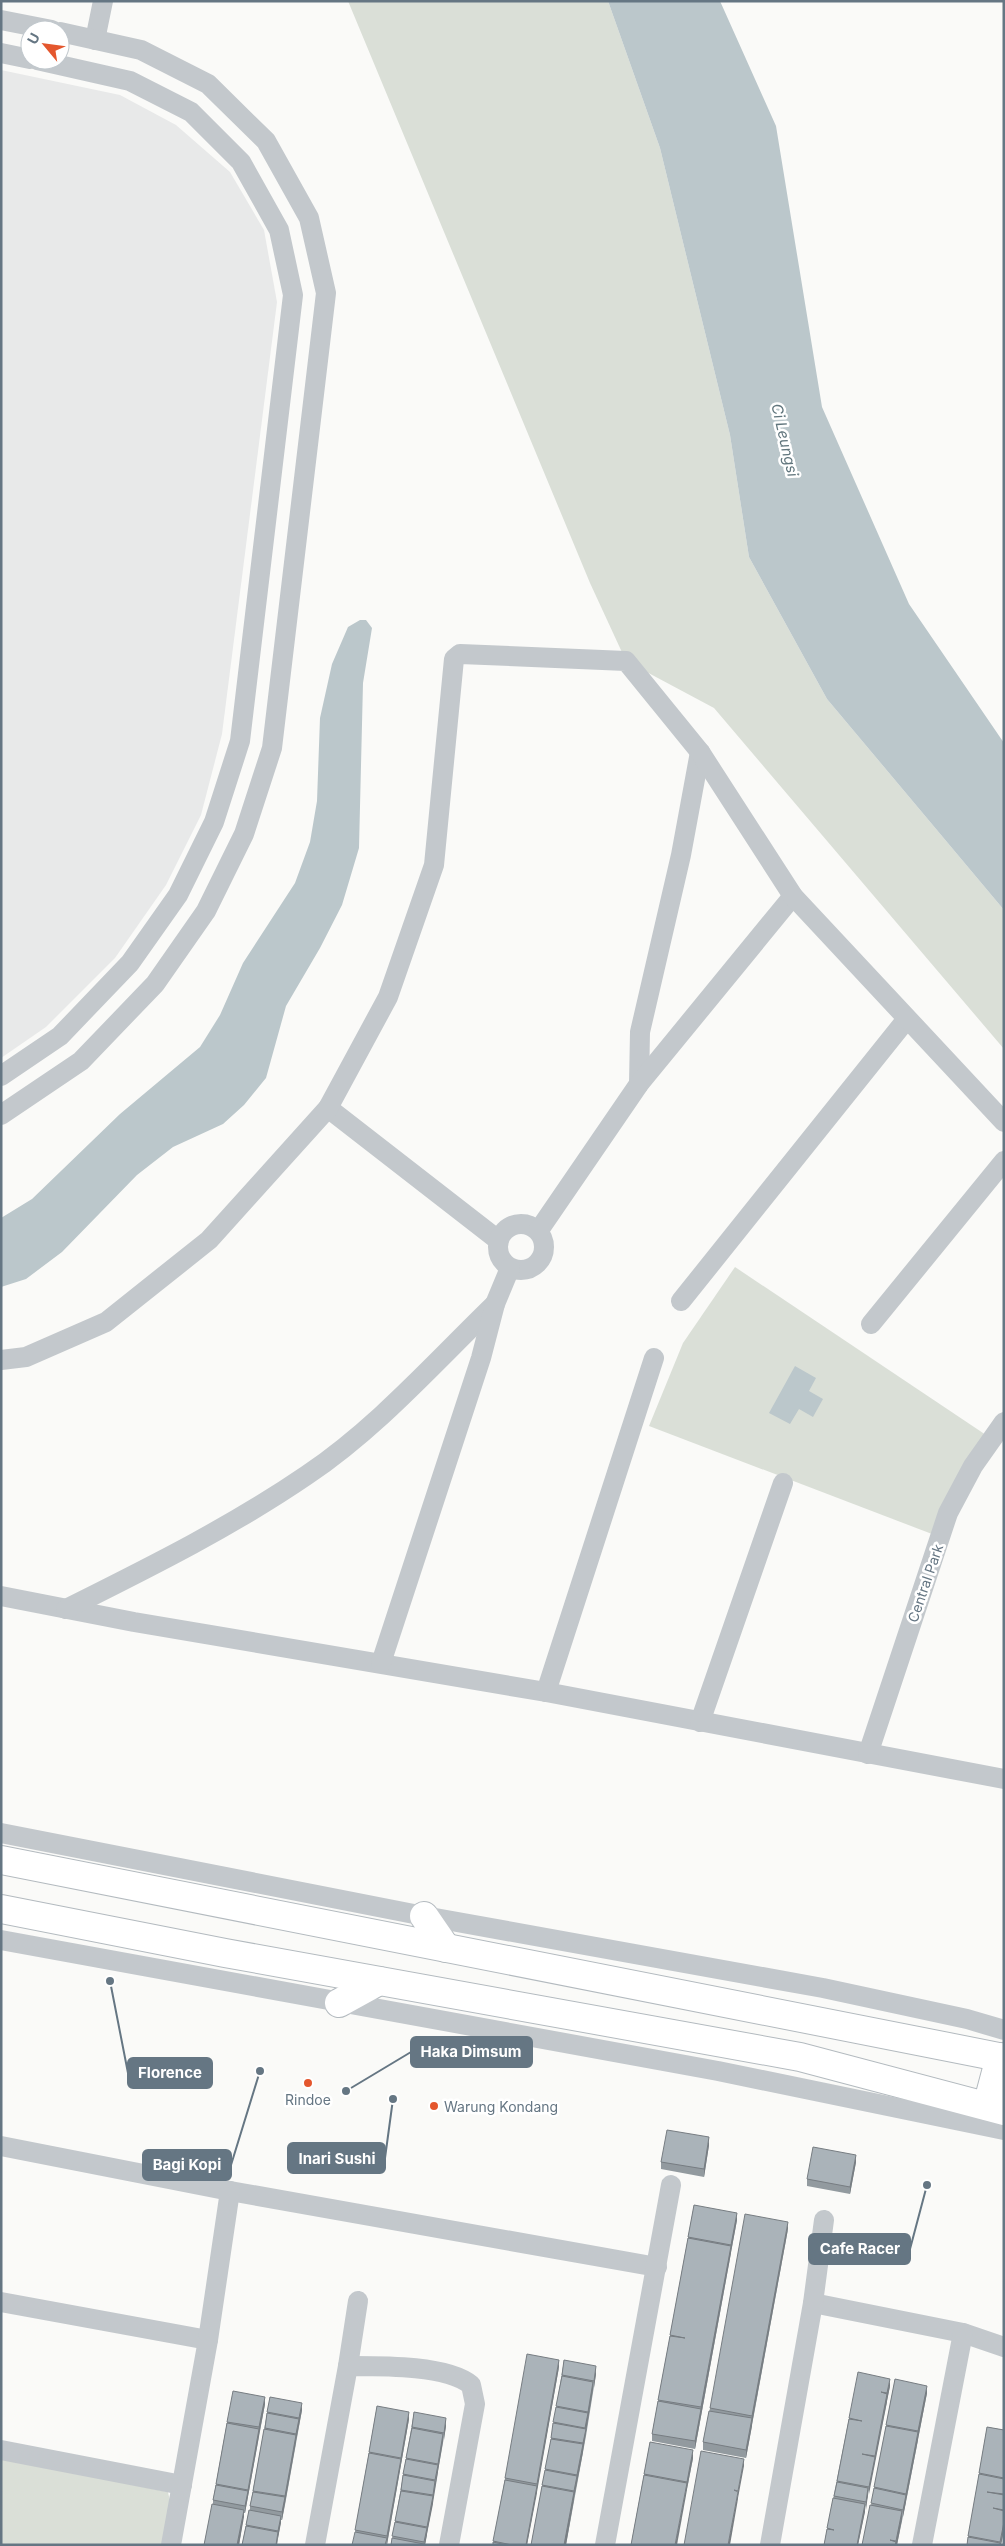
<svg xmlns="http://www.w3.org/2000/svg" width="1005" height="2546" font-family="Inter,sans-serif">
  <style>
    .built { fill: #e8e9e9 }
    .green { fill: #dadfd7 }
    .water { fill: #bbc7cb }
    .lines { fill: none; stroke-linecap: round; stroke-linejoin: round }
    .secondary-casing { stroke: #b3babf; stroke-width: 30 }
    .street { stroke: #c3c8cc; stroke-width: 20 }
    .secondary { stroke: #fff; stroke-width: 28 }
    .wall { fill: #929a9f }
    .shaded-wall { fill: #777d82 }
    .building { fill: #aab3b9; stroke: #777d82 }
    .poi-dot { fill: #e4572e; stroke: #fff; stroke-width: 2 }
    .labels { text-anchor: middle; dominant-baseline: central; stroke-width: 5; stroke-linejoin: round; paint-order: stroke }
    .street-label { font-size: 14px; fill: #657683; stroke: #fff }
    .poi-label { font-size: 14px; fill: #657683; stroke: #fff }
    .water-label { font-size: 15px; font-style: italic; fill: #60757c; stroke: #fff }
    .leader { fill: none; stroke: #657683; stroke-width: 2 }
    .callout-dot { fill: #657683; stroke: #fff; stroke-width: 2 }
    .callout { fill: #657683; stroke: #657683; stroke-width: 2 }
    .callout-label { font-size: 15px; text-anchor: middle; font-weight: bold; fill: #fff }
  </style>
  <rect width="100%" height="100%" fill="#fafaf8"/>
  <polygon class="built" points="1,70 120,95 176,125 230,172 264,230 277,302 222,734 201,815 166,885 115,958 46,1027 1,1058"/>
  <g class="green">
    <polygon points="348,1 608,1 660,148 730,435 749,557 827,699 1004,910 1004,1049 714,708 626,661 590,583"/>
    <polygon points="735,1267 989,1437 932,1534 649,1426 683,1343"/>
    <polygon points="1,2458 168,2492 171,2506 164,2545 1,2545"/>
  </g>
  <g class="water">
    <polygon points="608,1 720,1 776,126 822,407 909,604 1004,743 1004,910 827,699 749,557 730,435 660,148"/>
    <polygon points="360,620 366,620 372,628 363,683 359,848 342,905 320,948 286,1006 266,1078 244,1105 223,1124 173,1147 137,1175 62,1252 26,1279 1,1287 1,1218 32,1199 120,1114 200,1047 220,1015 243,963 295,883 310,842 317,801 320,718 332,664 348,627"/>
    <polygon points="795,1366 816,1378 809,1391 823,1399 813,1417 799,1409 790,1424 769,1413"/>
  </g>
  <g class="lines">
    <g class="secondary-casing">
      <g id="secondary">
        <polyline points="1,1860 1004,2058"/>
        <polyline points="1,1909 225,1953 800,2057 1004,2111"/>
        <polyline points="424,1916 446,1948"/>
        <polyline points="339,2003 379,1981"/>
        <polyline points="987,2106 1000,2057"/>
      </g>
    </g>
    <g class="street">
      <polyline points="1,20 52,30"/>
      <polyline points="95,40 103,1"/>
      <polyline points="1,53 30,59"/>
      <polyline points="1,1076 60,1036 130,963 178,895 214,822 240,741 293,295 279,230 241,162 191,112 130,81 37,60"/>
      <polyline points="639,1084 640,1032 681,855 700,752"/>
      <polyline points="328,1108 498,1240"/>
      <polyline points="1,1115 81,1061 155,984 206,911 244,834 272,748 326,293 309,218 266,141 208,84 141,50 60,32"/>
      <circle cx="521" cy="1247" r="23"/>
      <polyline points="539,1230 639,1084 793,896"/>
      <polyline points="681,1301 906,1020"/>
      <polyline points="871,1324 1004,1161"/>
      <polyline points="1,1360 26,1357 106,1322 209,1240 328,1108 388,997 434,865 454,659 460,654 626,661 700,752 793,896 1004,1122"/>
      <polyline points="1,1596 134,1622 546,1692 1004,1779"/>
      <path d="M66 1609C148 1568 231 1527 307 1475 377 1428 434 1363 495 1304"/>
      <polyline points="381,1663 481,1358 495,1304 510,1268"/>
      <polyline points="546,1692 654,1358"/>
      <polyline points="700,1722 783,1483"/>
      <polyline points="868,1754 948,1513 973,1466 1004,1422"/>
      <polyline points="1,1833 424,1916 823,1988 967,2019 1004,2030"/>
      <polyline points="1,1940 718,2071 1004,2130"/>
      <polyline points="1,2146 230,2191 657,2267"/>
      <polyline points="1,2302 208,2340"/>
      <polyline points="813,2303 963,2333 1004,2347"/>
      <polyline points="348,2366 358,2301"/>
      <polyline points="1,2450 182,2485"/>
      <polyline points="171,2545 208,2340 230,2191"/>
      <path d="M315 2545 348 2366C380 2366 447 2365 471 2385L475 2404 449 2545"/>
      <polyline points="605,2545 671,2185"/>
      <polyline points="770,2545 813,2303 824,2220"/>
      <polyline points="922,2545 963,2333"/>
    </g>
    <use href="#secondary" class="secondary"/>
  </g>
  <g class="wall">
    <polygon points="709,2145 704,2177 661,2169 661,2162"/>
    <polygon points="856,2162 850,2194 807,2186 807,2179"/>
    <polygon points="694,2205 737,2220 695,2449 652,2441 652,2434"/>
    <polygon points="788,2229 746,2458 703,2450 703,2442 710,2408"/>
    <polygon points="564,2360 596,2374 586,2436 566,2545 531,2545 551,2439"/>
    <polygon points="559,2367 527,2545 493,2545 505,2478"/>
    <polygon points="895,2379 927,2393 906,2502 897,2545 862,2545 871,2505"/>
    <polygon points="890,2386 858,2545 824,2545 849,2418"/>
    <polygon points="270,2397 302,2410 285,2505 282,2520 281,2520 277,2545 242,2545 249,2510 250,2510 250,2506"/>
    <polygon points="265,2404 245,2513 244,2513 239,2545 204,2545 213,2504 213,2500 227,2422"/>
    <polygon points="377,2406 409,2419 387,2545 355,2532"/>
    <polygon points="414,2412 446,2426 435,2488 425,2545 391,2545"/>
    <polygon points="987,2427 1004,2430 1004,2530 1001,2545 967,2545"/>
    <polygon points="650,2442 693,2458 687,2489 631,2545"/>
  </g>
  <g class="shaded-wall">
    <polygon points="709,2137 709,2145 704,2177 704,2169"/>
    <polygon points="856,2155 856,2162 850,2194 850,2187"/>
    <polygon points="737,2213 737,2220 731,2252 731,2245"/>
    <polygon points="788,2222 788,2229 752,2424 752,2416"/>
    <polygon points="731,2246 731,2253 695,2449 695,2441 701,2407"/>
    <polygon points="559,2360 559,2367 537,2492 537,2484"/>
    <polygon points="596,2366 596,2374 594,2388 594,2381"/>
    <polygon points="890,2379 890,2386 887,2401 887,2393"/>
    <polygon points="593,2382 593,2389 583,2451 583,2443 585,2428"/>
    <polygon points="927,2386 927,2393 918,2439 918,2431"/>
    <polygon points="887,2394 887,2402 869,2494 869,2487"/>
    <polygon points="265,2397 265,2404 259,2435 259,2427"/>
    <polygon points="302,2403 302,2410 296,2441 296,2434"/>
    <polygon points="409,2412 409,2419 387,2544 387,2536"/>
    <polygon points="446,2418 446,2426 444,2440 444,2433"/>
    <polygon points="752,2418 752,2426 746,2458 746,2450"/>
    <polygon points="259,2429 259,2436 245,2513 245,2506"/>
    <polygon points="918,2432 918,2440 906,2501 906,2494"/>
    <polygon points="443,2434 443,2441 438,2471 438,2464"/>
    <polygon points="296,2435 296,2442 282,2520 282,2512"/>
    <polygon points="583,2444 583,2452 574,2498 574,2491"/>
    <polygon points="693,2450 693,2458 687,2489 687,2482"/>
    <polygon points="744,2459 744,2466 738,2498 738,2491"/>
    <polygon points="438,2465 438,2472 433,2503 433,2495"/>
    <polygon points="687,2483 687,2490 677,2545 675,2545"/>
    <polygon points="537,2486 537,2493 527,2545 526,2545"/>
    <polygon points="868,2488 868,2495 866,2510 866,2502"/>
    <polygon points="574,2492 574,2499 566,2545 564,2545"/>
    <polygon points="738,2492 738,2499 730,2545 728,2545"/>
    <polygon points="906,2495 906,2502 903,2517 903,2510"/>
    <polygon points="433,2496 433,2504 427,2534 427,2527"/>
    <polygon points="865,2504 865,2512 858,2545 857,2545"/>
    <polygon points="244,2510 244,2517 239,2545 237,2545"/>
    <polygon points="902,2511 902,2519 897,2545 896,2545 896,2541"/>
    <polygon points="281,2516 281,2523 278,2538 278,2531"/>
    <polygon points="1004,2522 1004,2530 1001,2545 1000,2545"/>
    <polygon points="427,2528 427,2535 425,2545 424,2545"/>
    <polygon points="278,2532 277,2545 276,2545"/>
  </g>
  <g class="building">
    <polygon points="667,2130 709,2137 704,2169 661,2162"/>
    <polygon points="813,2147 856,2155 850,2187 807,2179"/>
    <polygon points="694,2205 737,2213 731,2245 688,2237"/>
    <polygon points="745,2214 788,2222 752,2416 710,2408"/>
    <polygon points="688,2238 731,2246 701,2407 658,2400 670,2336 685,2338 670,2335"/>
    <polygon points="527,2354 559,2360 537,2484 505,2478"/>
    <polygon points="564,2360 596,2366 594,2381 562,2375"/>
    <polygon points="858,2372 890,2379 887,2393 881,2392 887,2394 875,2456 862,2454 875,2457 869,2487 837,2481 849,2419 862,2421 849,2418"/>
    <polygon points="562,2376 593,2382 588,2412 556,2406"/>
    <polygon points="895,2379 927,2386 918,2431 886,2425"/>
    <polygon points="233,2391 265,2397 259,2427 227,2422"/>
    <polygon points="270,2397 302,2403 299,2418 267,2412"/>
    <polygon points="658,2401 701,2409 695,2441 652,2434"/>
    <polygon points="377,2406 409,2412 401,2458 369,2452"/>
    <polygon points="556,2407 588,2413 585,2428 553,2422"/>
    <polygon points="709,2411 752,2418 746,2450 703,2442"/>
    <polygon points="414,2412 446,2418 444,2433 412,2427"/>
    <polygon points="267,2413 299,2419 296,2434 265,2428"/>
    <polygon points="227,2423 259,2429 248,2490 216,2484"/>
    <polygon points="553,2423 586,2429 583,2443 551,2438"/>
    <polygon points="886,2426 918,2432 906,2494 874,2487"/>
    <polygon points="987,2427 1004,2430 1004,2478 979,2473"/>
    <polygon points="412,2428 443,2434 438,2464 406,2458"/>
    <polygon points="264,2429 296,2435 285,2496 253,2491"/>
    <polygon points="551,2439 583,2444 577,2475 545,2469"/>
    <polygon points="650,2442 693,2450 687,2482 644,2474"/>
    <polygon points="701,2451 744,2459 738,2491 734,2490 738,2492 728,2545 684,2545"/>
    <polygon points="369,2453 401,2459 387,2536 355,2530"/>
    <polygon points="406,2459 438,2465 435,2480 403,2474"/>
    <polygon points="545,2470 577,2476 574,2491 542,2485"/>
    <polygon points="979,2474 1004,2479 1004,2494 987,2492 1004,2495 1004,2510 993,2508 1004,2511 1004,2522 1000,2542 968,2536"/>
    <polygon points="403,2475 435,2481 433,2495 401,2490"/>
    <polygon points="644,2475 687,2483 675,2545 631,2545"/>
    <polygon points="505,2480 537,2486 526,2545 512,2545 493,2541"/>
    <polygon points="837,2482 868,2488 866,2502 834,2496"/>
    <polygon points="216,2485 248,2491 245,2506 213,2500"/>
    <polygon points="542,2486 574,2492 564,2545 531,2545"/>
    <polygon points="874,2488 906,2495 903,2510 871,2503"/>
    <polygon points="401,2491 433,2496 427,2527 395,2521"/>
    <polygon points="253,2492 285,2497 282,2512 250,2506"/>
    <polygon points="833,2498 865,2504 857,2545 824,2545 827,2529 834,2530 827,2528"/>
    <polygon points="212,2504 244,2510 237,2545 204,2545"/>
    <polygon points="870,2505 902,2511 896,2541 890,2540 896,2542 895,2545 862,2545"/>
    <polygon points="249,2510 281,2516 278,2531 246,2525"/>
    <polygon points="395,2522 427,2528 424,2542 392,2536"/>
    <polygon points="246,2526 278,2532 276,2545 242,2545"/>
    <polygon points="355,2532 387,2538 385,2545 352,2545"/>
    <polygon points="968,2537 1000,2543 1000,2545 967,2545"/>
    <polygon points="392,2538 424,2544 424,2545 391,2545"/>
    <polygon points="493,2542 506,2545 493,2545"/>
  </g>
  <g class="poi-dot">
    <circle cx="308" cy="2083" r="5"/>
    <circle cx="434" cy="2106" r="5"/>
  </g>
  <g class="labels">
    <g class="street-label">
      <text transform="translate(925 1583) rotate(-71)">Central Park</text>
    </g>
    <g class="poi-label">
      <text x="308" y="2099">Rindoe</text>
      <text x="444" y="2106" text-anchor="start">Warung Kondang</text>
    </g>
    <g class="water-label">
      <text transform="translate(785 440) rotate(77)">Ci Leungsi</text>
    </g>
  </g>
  <path class="leader" d="M346 2091L411 2052M110 1981L128 2073M393 2099L385 2158M260 2071L231 2165M927 2185L910 2249"/>
  <g class="callout-dot">
    <circle cx="346" cy="2091" r="5"/>
    <circle cx="110" cy="1981" r="5"/>
    <circle cx="393" cy="2099" r="5"/>
    <circle cx="260" cy="2071" r="5"/>
    <circle cx="927" cy="2185" r="5"/>
  </g>
  <g class="callout">
    <rect x="411" y="2037" width="121" height="30" rx="5"/>
    <rect x="128" y="2058" width="84" height="30" rx="5"/>
    <rect x="288" y="2143" width="97" height="30" rx="5"/>
    <rect x="143" y="2150" width="88" height="30" rx="5"/>
    <rect x="809" y="2234" width="101" height="30" rx="5"/>
  </g>
  <g class="callout-label">
    <text x="471" y="2057">Haka Dimsum</text>
    <text x="170" y="2078">Florence</text>
    <text x="337" y="2164">Inari Sushi</text>
    <text x="187" y="2170">Bagi Kopi</text>
    <text x="860" y="2254">Cafe Racer</text>
  </g>
  <rect width="1005" height="2546" fill="none" stroke="#657683" stroke-width="5"/>
  <g transform="translate(45 45) rotate(299)"><circle r="24" fill="#ffffff" stroke="#c1c8cd"/>
  <path d="M0-4L9 19L0 12L-9 19Z" fill="#e4572e"/>
  <text y="-8" font-size="14" font-weight="bold" text-anchor="middle" fill="#657683">U</text>
  </g>
</svg>
